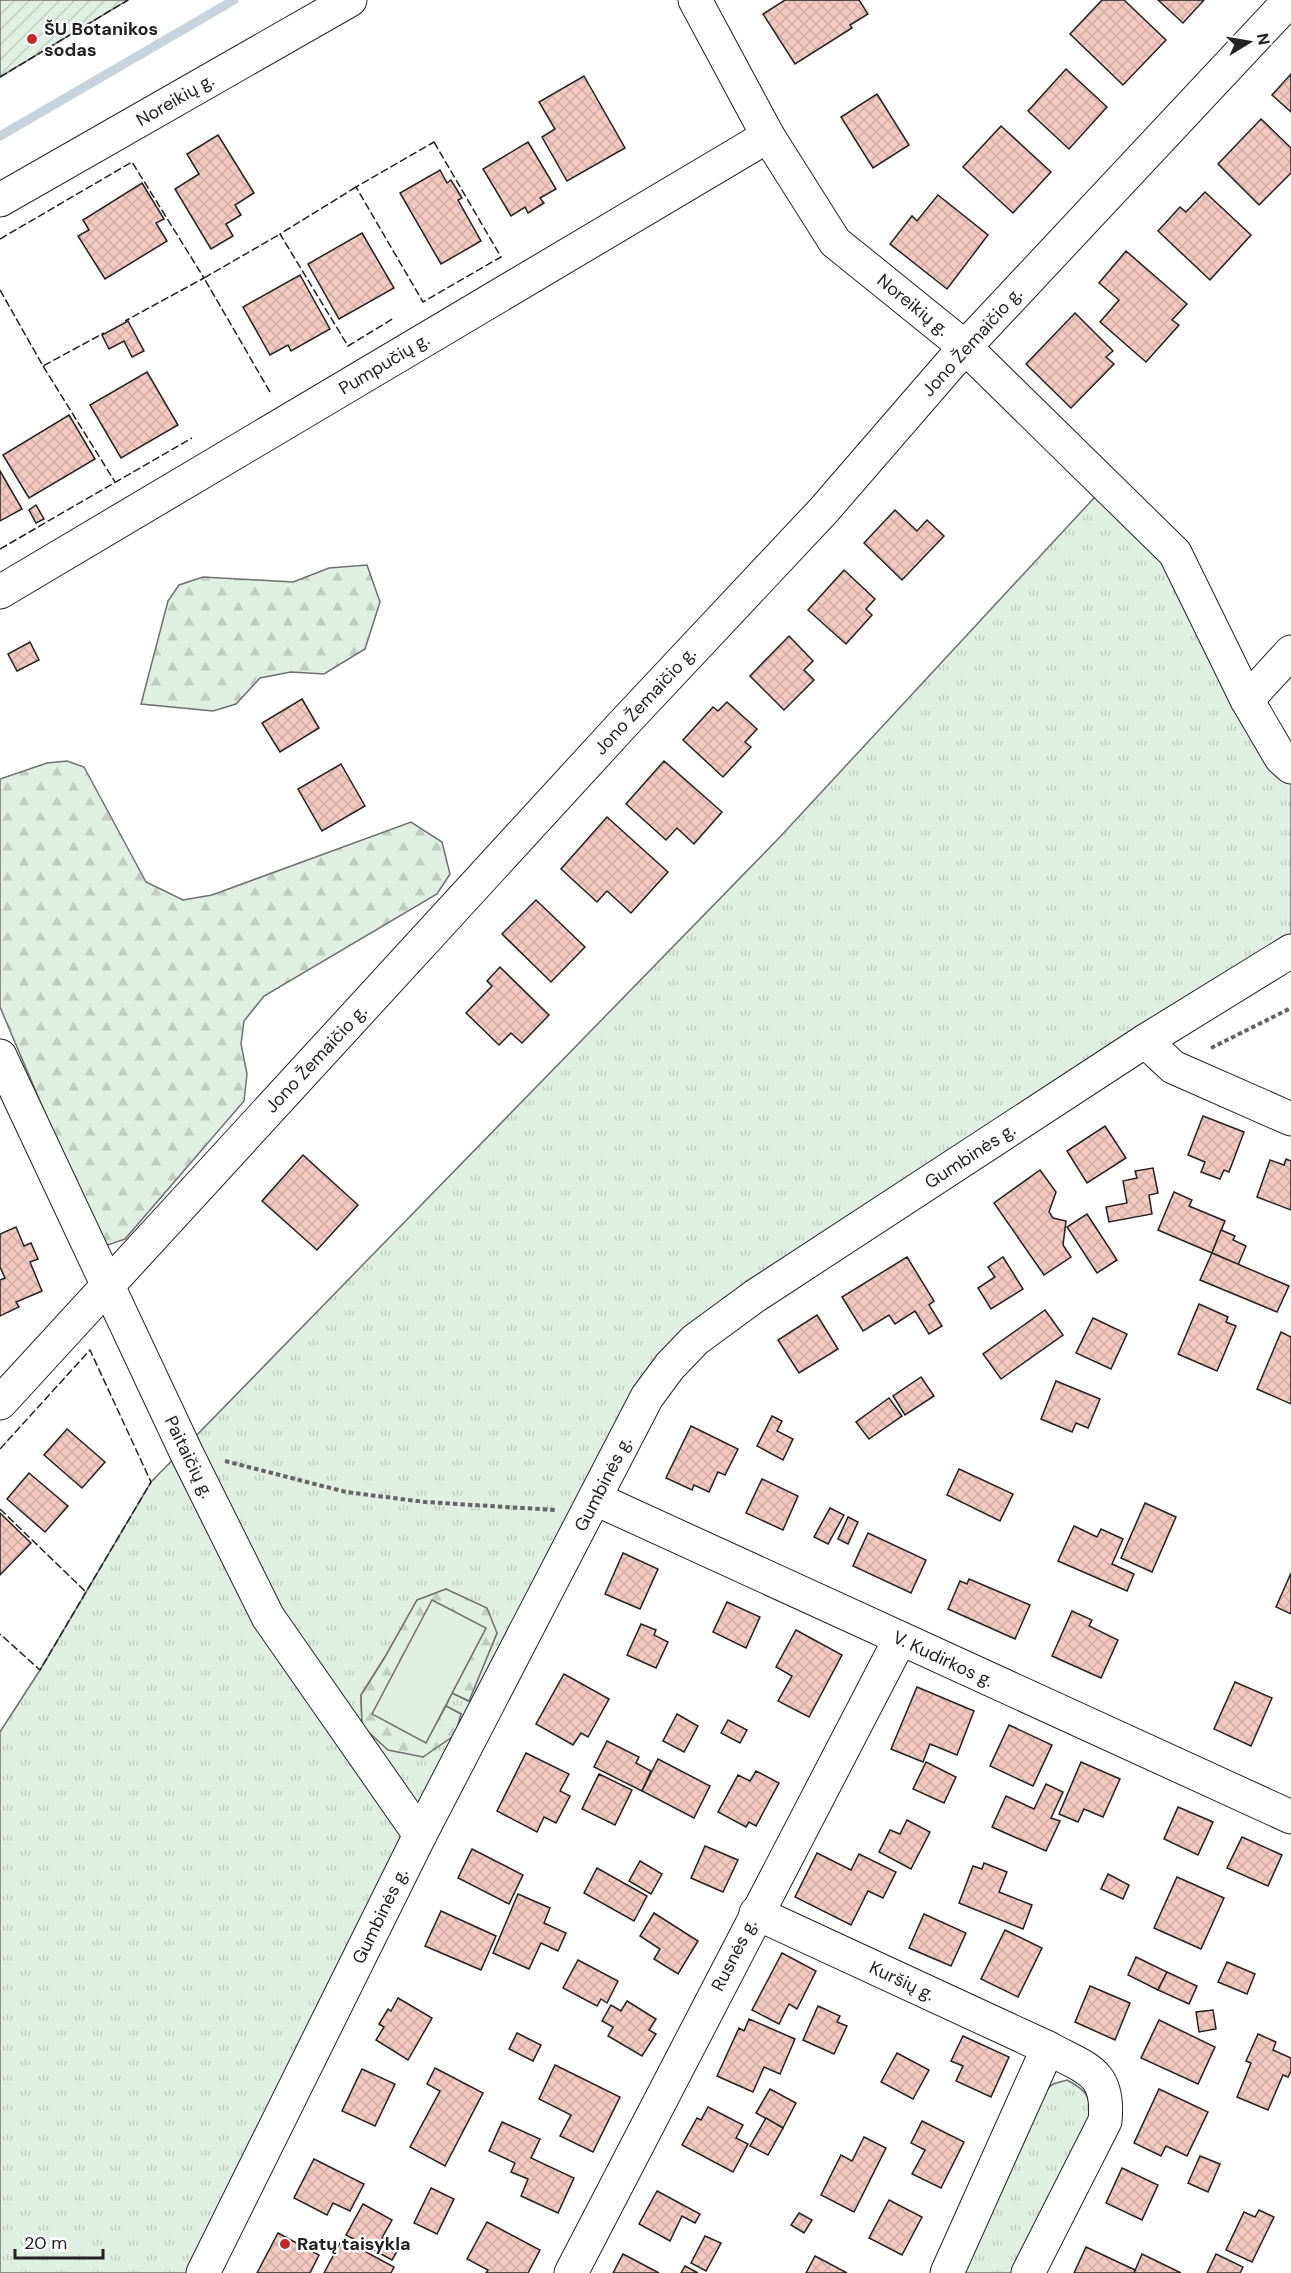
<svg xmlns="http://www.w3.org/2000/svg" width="1291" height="2273" font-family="'DM Sans',sans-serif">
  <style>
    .grass { fill: url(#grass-tufts); stroke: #6f6f6f; stroke-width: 1.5; fill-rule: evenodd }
    .forest { fill: url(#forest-firs); stroke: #6f6f6f; stroke-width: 1.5 }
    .garden { fill: url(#garden-furrows); stroke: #6f6f6f; stroke-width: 1.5 }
    .pitch { fill: #e0efe3; stroke: #6f6f6f; stroke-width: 1.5 }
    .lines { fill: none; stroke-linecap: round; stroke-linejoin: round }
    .stream { stroke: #c7d3dd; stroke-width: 9 }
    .building { fill: url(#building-cross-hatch); stroke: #222; stroke-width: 1.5 }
    .minor-casing { stroke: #222; stroke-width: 35 }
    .path { stroke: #646464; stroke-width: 4; stroke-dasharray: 4.5 3; stroke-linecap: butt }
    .minor { stroke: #fff; stroke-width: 33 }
    .fence { stroke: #222; stroke-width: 1.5; stroke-dasharray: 8 3; stroke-linecap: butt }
    .poi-dot { fill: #c62828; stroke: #fff; stroke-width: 2 }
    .labels { text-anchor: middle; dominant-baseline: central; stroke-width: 4.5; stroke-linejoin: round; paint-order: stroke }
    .poi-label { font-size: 18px; font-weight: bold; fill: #222; stroke: #fff; text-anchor: start }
    .street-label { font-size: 18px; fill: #222; stroke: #fff }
  </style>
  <defs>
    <pattern id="grass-tufts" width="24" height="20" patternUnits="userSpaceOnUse" patternTransform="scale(1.5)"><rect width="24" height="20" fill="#e0efe3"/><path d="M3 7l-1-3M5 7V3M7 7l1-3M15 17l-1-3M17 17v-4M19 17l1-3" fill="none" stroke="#c0cdc2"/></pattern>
    <pattern id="forest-firs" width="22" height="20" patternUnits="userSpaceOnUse" patternTransform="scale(1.5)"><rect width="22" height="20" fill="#e0efe3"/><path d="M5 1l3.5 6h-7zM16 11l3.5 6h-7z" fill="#c0cdc2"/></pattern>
    <pattern id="garden-furrows" width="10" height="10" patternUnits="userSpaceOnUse" patternTransform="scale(1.5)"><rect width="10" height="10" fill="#e0efe3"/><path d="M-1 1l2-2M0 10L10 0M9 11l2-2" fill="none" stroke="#c0cdc2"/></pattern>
    <pattern id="building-cross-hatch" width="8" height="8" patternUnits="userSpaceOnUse" patternTransform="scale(1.5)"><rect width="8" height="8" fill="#f3c9c0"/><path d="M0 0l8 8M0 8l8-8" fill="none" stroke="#d0aca5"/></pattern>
  </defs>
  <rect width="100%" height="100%" fill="#fff"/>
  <g class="grass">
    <path d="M1106 485 1175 553 1291 767V951L695 1340 203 2273H0V1732L40 1670 151 1482 778 839ZM446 1589 497 1633 468 1701 452 1693 446 1706 461 1714 423 1757 362 1725 361 1695 385 1657 417 1600Z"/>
    <path d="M1067 2080C1086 2090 1089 2095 1093 2117L1018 2273H957L1045 2091 1053 2084Z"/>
  </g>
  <g class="forest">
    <polygon points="367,565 380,602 365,649 324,674 291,672 260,678 236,704 213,711 141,704 168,601 179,585 203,577 293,582 329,568"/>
    <polygon points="67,761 84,767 146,882 183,900 212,895 411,822 442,842 450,874 437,894 264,996 244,1021 241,1044 247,1074 244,1101 125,1239 108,1245 99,1240 0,1007 0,779 47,763"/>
    <polygon points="446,1589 487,1608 497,1633 469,1701 452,1693 486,1628 426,1742 446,1706 461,1714 455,1735 423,1757 388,1750 362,1726 361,1695 385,1657 417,1600"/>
  </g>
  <polygon class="garden" points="0,0 128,0 0,77"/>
  <polygon class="pitch" points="432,1600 486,1628 426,1743 372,1714"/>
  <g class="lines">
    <polyline class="stream" points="0,136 234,0"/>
  </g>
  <g class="building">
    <polygon points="785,0 859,0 868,14 850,25 852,28 795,64 763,14"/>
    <polygon points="1102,0 1124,0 1166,40 1123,85 1070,34"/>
    <polygon points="1158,0 1204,0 1183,23"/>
    <polygon points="1066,69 1107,107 1069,149 1028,111"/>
    <polygon points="1291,74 1291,112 1272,95"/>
    <polygon points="584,76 625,148 567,181 542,137 555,129 539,102"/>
    <polygon points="877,94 909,145 873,168 841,117"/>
    <polygon points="1261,119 1291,148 1291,173 1259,205 1218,164"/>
    <polygon points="1001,126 1051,172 1013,213 963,167"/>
    <polygon points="218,135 254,193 235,205 241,215 226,224 233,236 211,249 175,189 199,174 187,154"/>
    <polygon points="528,142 556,189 540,198 544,203 528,213 525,207 511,216 483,169"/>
    <polygon points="440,170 447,183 451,180 462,198 458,200 481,241 441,264 400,193"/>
    <polygon points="142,183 164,219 156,223 167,241 105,279 78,236 89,230 83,220"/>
    <polygon points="1205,192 1251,235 1210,280 1158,231 1180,207 1186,212"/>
    <polygon points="938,195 988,235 947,289 890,244 912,216 917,221"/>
    <polygon points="362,233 394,288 339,319 308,264"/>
    <polygon points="1126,251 1187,304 1172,320 1179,325 1146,362 1100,322 1119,300 1099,283"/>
    <polygon points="300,275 330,329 291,351 288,345 270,355 243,307"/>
    <polygon points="1075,313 1113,351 1106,357 1114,364 1071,408 1026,364"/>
    <polygon points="128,321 144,351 132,357 124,341 109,349 102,335"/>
    <polygon points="147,372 178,425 121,458 90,405"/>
    <polygon points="69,415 95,459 29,498 3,455"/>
    <polygon points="0,471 22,509 0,521"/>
    <polygon points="36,505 44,519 36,523 29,510"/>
    <polygon points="895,510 917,531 927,520 944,536 902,580 864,543"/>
    <polygon points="844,570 875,599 866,609 872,615 846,644 808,610"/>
    <polygon points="789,636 813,661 804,670 814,680 784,710 750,676"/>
    <polygon points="30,642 39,660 17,671 8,654"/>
    <polygon points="302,699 319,728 280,752 262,723"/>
    <polygon points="727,702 757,729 745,742 751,747 723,777 683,740 713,707 718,711"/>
    <polygon points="664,761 722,812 694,844 677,828 666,840 626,804"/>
    <polygon points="341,764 365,806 322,831 298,789"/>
    <polygon points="607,817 668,872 631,913 607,891 597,902 561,869"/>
    <polygon points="536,900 585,947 551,982 502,934"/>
    <polygon points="500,967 549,1015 522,1043 511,1033 499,1045 466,1013 492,986 487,981"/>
    <polygon points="1203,1116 1244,1132 1229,1172 1224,1170 1220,1179 1201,1172 1205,1162 1188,1155"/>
    <polygon points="1105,1126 1126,1158 1087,1183 1067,1151"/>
    <polygon points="303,1155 358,1205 317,1250 262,1201"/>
    <polygon points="1286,1159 1291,1161 1291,1210 1257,1197 1270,1160 1284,1165"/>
    <polygon points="1153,1168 1158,1193 1149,1195 1152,1214 1109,1222 1106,1207 1127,1203 1123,1181 1137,1178 1135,1171"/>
    <polygon points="1040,1170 1056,1192 1049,1212 1053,1218 1066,1221 1063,1245 1071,1257 1044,1275 994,1203"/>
    <polygon points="1174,1192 1192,1200 1189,1206 1225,1221 1212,1253 1158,1230"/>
    <polygon points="1087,1214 1117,1260 1097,1273 1067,1227"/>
    <polygon points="16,1227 24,1246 31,1243 38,1259 30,1262 42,1291 16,1302 19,1307 0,1316 0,1280 5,1278 0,1267 0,1234"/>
    <polygon points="1221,1230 1235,1236 1233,1240 1246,1246 1238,1265 1212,1253"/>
    <polygon points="1212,1253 1289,1286 1277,1312 1200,1280"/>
    <polygon points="907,1257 934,1301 929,1305 942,1326 929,1334 915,1311 895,1324 889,1315 863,1331 842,1297"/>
    <polygon points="1003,1257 1023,1289 991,1309 978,1288 995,1277 988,1267"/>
    <polygon points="1199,1304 1228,1317 1226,1322 1236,1326 1217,1371 1178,1354"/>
    <polygon points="1045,1310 1063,1335 1001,1379 983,1354"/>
    <polygon points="817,1315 838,1349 799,1373 778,1340"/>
    <polygon points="1093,1318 1127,1334 1111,1369 1076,1353"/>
    <polygon points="1281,1332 1291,1337 1291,1404 1257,1389"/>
    <polygon points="921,1377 934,1396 905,1415 893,1396"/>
    <polygon points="1056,1381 1100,1399 1088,1428 1076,1423 1072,1432 1041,1419"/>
    <polygon points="889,1398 902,1416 869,1439 856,1422"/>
    <polygon points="772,1416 782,1421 777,1431 793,1439 783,1460 757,1446"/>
    <polygon points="691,1426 738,1449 725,1475 718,1472 709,1492 694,1485 692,1490 666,1478"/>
    <polygon points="67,1429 105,1462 82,1488 44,1455"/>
    <polygon points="959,1469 1013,1494 1000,1521 947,1495"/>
    <polygon points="29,1473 68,1506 45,1532 7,1499"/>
    <polygon points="762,1479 798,1496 783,1530 746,1513"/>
    <polygon points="1145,1503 1176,1517 1152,1572 1121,1558"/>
    <polygon points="830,1508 844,1515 828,1544 814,1537"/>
    <polygon points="0,1513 31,1543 0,1575"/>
    <polygon points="848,1517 858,1522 848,1544 838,1539"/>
    <polygon points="1074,1526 1097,1537 1101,1529 1123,1539 1112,1564 1134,1574 1127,1591 1058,1561"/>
    <polygon points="868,1533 926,1560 911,1593 853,1566"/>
    <polygon points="623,1553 658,1569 640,1609 605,1594"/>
    <polygon points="1291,1573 1291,1614 1276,1607"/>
    <polygon points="969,1579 1030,1605 1015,1639 948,1609 960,1581 967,1584"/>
    <polygon points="727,1602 760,1617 746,1648 713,1632"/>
    <polygon points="1072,1611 1092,1620 1089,1626 1118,1640 1101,1678 1052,1656"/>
    <polygon points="641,1624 656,1630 654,1635 668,1642 656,1668 627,1655"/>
    <polygon points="796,1630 842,1655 809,1717 778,1701 792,1676 776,1667"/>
    <polygon points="564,1674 609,1699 588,1737 581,1733 573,1745 536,1724"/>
    <polygon points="1235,1682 1272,1698 1251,1746 1214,1729"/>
    <polygon points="917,1687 974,1711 957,1755 930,1744 923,1762 891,1749"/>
    <polygon points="677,1714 698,1726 684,1752 663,1741"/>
    <polygon points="728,1720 747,1730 740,1743 721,1733"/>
    <polygon points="1009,1725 1052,1745 1033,1786 990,1766"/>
    <polygon points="607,1741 639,1757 636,1763 651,1771 642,1791 594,1767"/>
    <polygon points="526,1753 569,1774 560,1791 570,1796 556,1823 544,1817 537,1832 497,1811"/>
    <polygon points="658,1759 710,1786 694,1818 642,1791"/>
    <polygon points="926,1762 956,1777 944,1803 913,1789"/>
    <polygon points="1081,1762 1120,1779 1103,1817 1084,1809 1078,1822 1059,1814"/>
    <polygon points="756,1771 779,1783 756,1826 749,1822 746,1827 718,1812 738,1775 750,1781"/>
    <polygon points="599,1774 632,1790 615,1825 582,1809"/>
    <polygon points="1046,1784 1063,1792 1051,1818 1060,1821 1046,1851 992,1827 1006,1796 1034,1809"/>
    <polygon points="1178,1807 1213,1822 1198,1855 1164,1839"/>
    <polygon points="907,1820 930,1832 911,1869 879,1852 890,1830 900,1834"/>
    <polygon points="1242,1837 1282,1855 1268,1886 1227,1868"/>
    <polygon points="705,1846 738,1860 723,1892 691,1878"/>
    <polygon points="472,1849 523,1875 509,1904 458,1878"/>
    <polygon points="817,1853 851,1870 859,1854 896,1872 883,1898 868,1891 851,1925 795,1897"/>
    <polygon points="640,1861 662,1874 651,1894 629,1881"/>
    <polygon points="984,1863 1007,1872 999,1892 1032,1905 1023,1929 959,1903 973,1866 982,1869"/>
    <polygon points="597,1868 647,1896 634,1921 584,1893"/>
    <polygon points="1108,1874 1129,1885 1123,1899 1101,1889"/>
    <polygon points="1177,1877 1224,1898 1201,1949 1154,1928"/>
    <polygon points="518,1894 550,1908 544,1923 566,1933 558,1951 541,1943 529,1969 493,1953"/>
    <polygon points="441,1911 496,1936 481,1970 425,1946"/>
    <polygon points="654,1913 698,1941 678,1974 654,1959 660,1949 640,1936"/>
    <polygon points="924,1914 966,1933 951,1966 909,1948"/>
    <polygon points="1005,1930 1042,1948 1018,1997 981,1979"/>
    <polygon points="782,1953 816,1971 797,2009 789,2004 779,2024 752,2010"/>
    <polygon points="1136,1957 1167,1972 1158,1990 1128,1975"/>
    <polygon points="578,1960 618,1981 607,2003 601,1999 597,2006 563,1988"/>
    <polygon points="1227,1962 1255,1974 1247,1994 1218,1982"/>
    <polygon points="1167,1972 1197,1986 1189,2004 1158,1990"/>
    <polygon points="1090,1986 1130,2003 1115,2040 1075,2022"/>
    <polygon points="398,1998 432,2018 408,2060 376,2040 384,2027 379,2024 388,2009 391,2011"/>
    <polygon points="627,2001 656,2019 649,2030 656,2034 642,2056 608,2036 613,2027 602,2021 611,2005 621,2011"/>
    <polygon points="818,2006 840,2016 837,2022 847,2026 834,2054 803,2040"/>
    <polygon points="1213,2010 1216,2029 1199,2032 1196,2012"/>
    <polygon points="749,2019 795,2039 780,2074 764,2067 753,2092 717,2076 739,2028 744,2031"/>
    <polygon points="1159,2020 1215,2047 1198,2084 1141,2058"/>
    <polygon points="517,2033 541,2045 533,2061 509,2049"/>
    <polygon points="1258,2034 1276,2042 1273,2050 1291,2058 1291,2071 1288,2077 1283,2075 1268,2110 1237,2097 1251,2063 1246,2061"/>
    <polygon points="963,2036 1009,2057 991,2097 956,2081 963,2066 951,2061"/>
    <polygon points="897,2053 929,2070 913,2099 881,2082"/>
    <polygon points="555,2065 620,2097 593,2152 560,2136 571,2115 539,2099"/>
    <polygon points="435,2068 483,2093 445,2166 410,2147 440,2091 427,2084"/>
    <polygon points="362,2069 395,2084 375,2126 342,2111"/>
    <polygon points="770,2089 796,2103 783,2128 756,2113"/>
    <polygon points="1159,2089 1208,2112 1187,2156 1166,2146 1161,2156 1134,2143"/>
    <polygon points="708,2107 743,2125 736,2138 748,2144 733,2172 682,2145 697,2118 701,2120"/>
    <polygon points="766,2118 783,2128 768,2155 750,2146"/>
    <polygon points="922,2121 964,2142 941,2188 912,2174 925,2150 911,2143"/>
    <polygon points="502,2122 540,2139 531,2158 574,2178 558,2213 521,2196 528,2179 511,2172 515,2163 489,2151"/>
    <polygon points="864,2137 886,2148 854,2212 821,2195 841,2155 852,2161"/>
    <polygon points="1200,2156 1220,2164 1208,2192 1188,2183"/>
    <polygon points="314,2159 364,2184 350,2211 333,2203 327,2215 294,2198"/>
    <polygon points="1122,2168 1158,2185 1142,2220 1106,2203"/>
    <polygon points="431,2188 454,2199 437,2234 414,2223"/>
    <polygon points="657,2191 700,2214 695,2223 682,2216 670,2241 639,2224"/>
    <polygon points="889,2200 922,2217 902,2255 869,2238"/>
    <polygon points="363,2204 392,2220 382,2238 399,2248 392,2260 346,2235"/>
    <polygon points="1259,2210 1274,2217 1252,2262 1226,2250 1244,2212 1255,2217"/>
    <polygon points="799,2213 812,2220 804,2233 791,2225"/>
    <polygon points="487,2222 540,2250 528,2273 486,2273 488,2270 467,2259"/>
    <polygon points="278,2233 319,2255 310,2273 257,2273"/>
    <polygon points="705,2236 721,2243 706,2271 691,2263"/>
    <polygon points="342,2239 394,2267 391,2273 324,2273"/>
    <polygon points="1086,2247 1135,2270 1134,2273 1074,2273"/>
    <polygon points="623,2254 659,2273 613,2273"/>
    <polygon points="1142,2254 1181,2273 1134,2273"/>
    <polygon points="1216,2254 1243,2267 1240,2273 1207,2273"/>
    <polygon points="815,2256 847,2273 806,2273"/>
    <polygon points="685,2266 698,2273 681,2273"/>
  </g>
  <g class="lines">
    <g class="minor-casing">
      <g id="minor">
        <polyline points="695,0 768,136 835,242 965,347 1175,553 1247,700 1281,758 1291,767"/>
        <polyline points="0,200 350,0"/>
        <polyline points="0,592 768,136"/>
        <polyline points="1247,700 1291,652"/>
        <polyline points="1145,1041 1173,1067 1291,1119"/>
        <polyline points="0,1056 186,1452 268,1617 420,1835"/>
        <polyline points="0,1403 624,723 824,510 965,347 1290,0"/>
        <polyline points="596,1499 1291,1817"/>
        <polyline points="756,1913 1048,2048"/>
        <polyline points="203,2273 420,1835 647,1397 670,1366 695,1340 755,1296 1145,1041 1291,951"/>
        <polyline points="571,2273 900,1639"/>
        <path d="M947 2273 1048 2048C1086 2069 1110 2071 1105 2121L1028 2273"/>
      </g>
    </g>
    <g class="path">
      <polyline points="1211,1048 1291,1008"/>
      <polyline points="225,1461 346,1492 425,1502 555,1510"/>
    </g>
    <use href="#minor" class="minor"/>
    <g class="fence">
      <polyline points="0,77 128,0"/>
      <polygon points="434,142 501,257 423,302 356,187"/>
      <polyline points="356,187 280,234 348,346 394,318"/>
      <polyline points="0,239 132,162 204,278 125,321"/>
      <polyline points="0,290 43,366 104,333"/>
      <polyline points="43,366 115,482"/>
      <polyline points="270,392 204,278 280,234"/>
      <polyline points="0,549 192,438"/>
      <polyline points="0,1449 90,1350 151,1482 40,1670 0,1634"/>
      <polyline points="0,1509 86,1592"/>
    </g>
  </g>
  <g class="poi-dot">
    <circle cx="32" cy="39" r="6"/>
    <circle cx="285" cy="2244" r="6"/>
  </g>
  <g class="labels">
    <g class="poi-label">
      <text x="44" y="29">ŠU Botanikos<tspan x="44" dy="21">sodas</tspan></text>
      <text x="297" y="2244">Ratų taisykla</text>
    </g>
    <g class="street-label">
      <text transform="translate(175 100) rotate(-30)">Noreikių g.</text>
      <text transform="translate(913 305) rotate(39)">Noreikių g.</text>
      <text transform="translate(972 342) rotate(-48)">Jono Žemaičio g.</text>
      <text transform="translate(384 364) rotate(-31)">Pumpučių g.</text>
      <text transform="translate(645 701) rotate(-47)">Jono Žemaičio g.</text>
      <text transform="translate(316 1059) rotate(-47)">Jono Žemaičio g.</text>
      <text transform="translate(970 1156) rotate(-33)">Gumbinės g.</text>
      <text transform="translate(189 1457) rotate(64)">Paitaičių g.</text>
      <text transform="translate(603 1484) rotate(-63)">Gumbinės g.</text>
      <text transform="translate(943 1659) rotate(25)">V. Kudirkos g.</text>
      <text transform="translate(380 1916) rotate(-64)">Gumbinės g.</text>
      <text transform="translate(734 1955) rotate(-63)">Rusnės g.</text>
      <text transform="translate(902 1981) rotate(25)">Kuršių g.</text>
    </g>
  </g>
  <g transform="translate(1249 42) rotate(79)" stroke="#ffffff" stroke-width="4.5" paint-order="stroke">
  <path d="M0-4.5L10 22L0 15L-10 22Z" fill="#222222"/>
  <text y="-9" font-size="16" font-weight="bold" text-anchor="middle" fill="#222222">N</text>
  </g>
  <path d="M15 2249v9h88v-9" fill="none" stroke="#222222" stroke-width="3"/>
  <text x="24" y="2249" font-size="18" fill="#222222" stroke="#ffffff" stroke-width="4.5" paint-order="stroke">20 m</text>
</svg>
